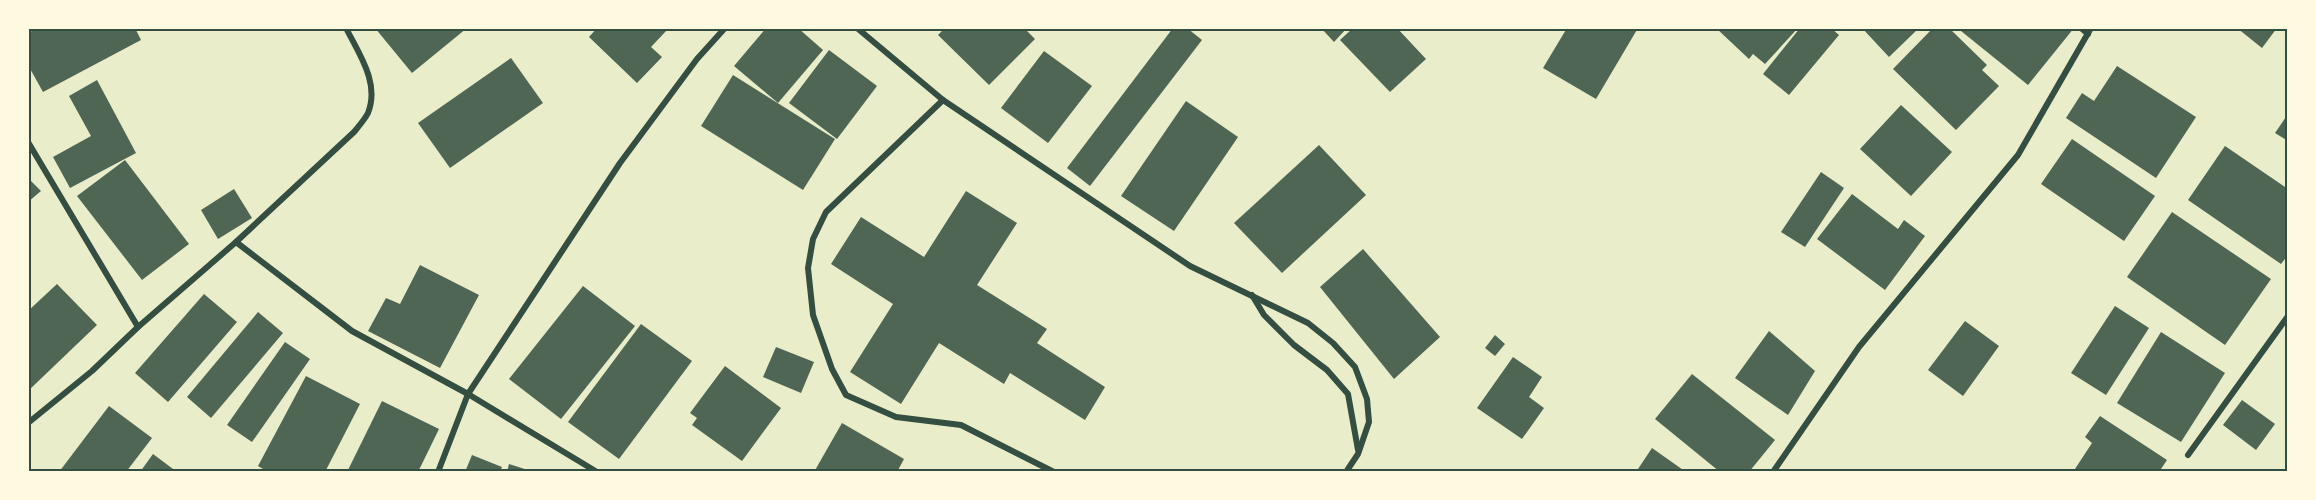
<svg xmlns="http://www.w3.org/2000/svg" width="2316" height="500" font-family="'Golos Text',sans-serif">
  <style>
    .building { fill: #4f6655 }
    .lines { fill: none; stroke-linecap: round; stroke-linejoin: round }
    .minor { stroke: #344e41; stroke-width: 6 }
    .neatline { fill: none; stroke: #344e41; stroke-width: 2 }
  </style>
  <rect width="100%" height="100%" fill="#e9edc9"/>
  <g class="building">
    <polygon points="38,28 135,28 141,40 43,92 28,65 28,33"/>
    <polygon points="375,28 467,28 412,73"/>
    <polygon points="597,28 665,28 667,30 651,47 662,57 637,83 589,37"/>
    <polygon points="766,28 798,28 823,50 778,103 734,66"/>
    <polygon points="945,28 1024,28 1035,39 989,85 938,35"/>
    <polygon points="1173,28 1187,28 1202,40 1090,186 1067,168"/>
    <polygon points="1321,28 1347,28 1334,42"/>
    <polygon points="1353,28 1397,28 1426,59 1390,92 1340,40"/>
    <polygon points="1567,28 1638,28 1596,99 1543,68"/>
    <polygon points="1716,28 1798,28 1765,64 1753,54 1749,59"/>
    <polygon points="1800,28 1831,28 1839,35 1789,95 1763,74"/>
    <polygon points="1862,28 1919,28 1889,57"/>
    <polygon points="1933,28 1949,28 1987,65 1982,70 1999,86 1956,130 1893,69"/>
    <polygon points="1963,28 2074,28 2028,85 1961,31"/>
    <polygon points="2237,28 2277,28 2262,48"/>
    <polygon points="829,50 877,86 837,139 789,103"/>
    <polygon points="1044,51 1092,86 1048,143 1001,108"/>
    <polygon points="511,58 543,103 450,168 418,123"/>
    <polygon points="2117,66 2196,117 2156,178 2066,118 2082,93 2094,101"/>
    <polygon points="733,75 835,139 803,190 701,126"/>
    <polygon points="97,80 136,153 70,188 53,157 91,136 69,96"/>
    <polygon points="1186,101 1238,137 1174,231 1121,196"/>
    <polygon points="1901,105 1952,152 1911,196 1860,149"/>
    <polygon points="2288,114 2288,141 2275,133"/>
    <polygon points="2072,139 2155,196 2124,241 2041,184"/>
    <polygon points="1319,145 1366,195 1282,273 1234,223"/>
    <polygon points="2225,146 2288,189 2288,255 2281,264 2188,200"/>
    <polygon points="125,160 189,244 142,280 77,196"/>
    <polygon points="1821,172 1844,188 1805,247 1781,232"/>
    <polygon points="28,178 41,191 28,202"/>
    <polygon points="234,189 252,218 218,239 201,210"/>
    <polygon points="966,191 1017,223 977,285 1047,329 1037,343 1105,387 1085,420 1010,373 1004,384 939,343 901,404 850,372 893,304 831,264 861,217 924,257"/>
    <polygon points="1852,194 1898,229 1904,220 1925,236 1885,290 1817,239"/>
    <polygon points="2172,212 2271,279 2225,345 2127,277"/>
    <polygon points="1363,249 1440,337 1394,379 1320,287"/>
    <polygon points="420,265 479,295 440,368 368,331 386,298 400,304"/>
    <polygon points="57,284 97,325 28,391 28,311"/>
    <polygon points="583,286 635,326 561,419 509,379"/>
    <polygon points="204,294 237,322 168,402 135,373"/>
    <polygon points="2115,306 2149,328 2106,395 2071,373"/>
    <polygon points="258,312 283,333 211,418 187,397"/>
    <polygon points="1965,321 1999,346 1963,396 1928,370"/>
    <polygon points="641,324 692,361 619,459 568,422"/>
    <polygon points="1769,331 1815,371 1788,415 1735,378"/>
    <polygon points="2161,332 2225,373 2181,442 2117,403"/>
    <polygon points="1495,335 1505,344 1495,356 1485,348"/>
    <polygon points="285,342 310,359 252,442 227,425"/>
    <polygon points="776,347 814,362 801,393 763,377"/>
    <polygon points="1513,357 1542,377 1529,397 1544,408 1522,439 1477,408"/>
    <polygon points="725,366 781,408 742,461 692,425 697,418 690,413"/>
    <polygon points="1692,374 1775,440 1749,472 1720,472 1655,419"/>
    <polygon points="306,376 360,404 325,472 268,472 258,466"/>
    <polygon points="2242,400 2275,424 2256,450 2223,425"/>
    <polygon points="382,401 439,429 418,472 347,472"/>
    <polygon points="109,406 152,438 126,472 59,472"/>
    <polygon points="2100,416 2167,460 2159,472 2073,472 2092,443 2085,437"/>
    <polygon points="842,423 904,459 897,472 814,472"/>
    <polygon points="1652,448 1686,472 1636,472"/>
    <polygon points="153,454 177,472 140,472"/>
    <polygon points="472,455 502,467 500,472 465,472"/>
    <polygon points="509,464 531,471 531,472 507,472"/>
  </g>
  <g class="lines">
    <g class="minor">
      <polyline points="857,28 943,100 1190,266 1308,323 1333,343 1355,367 1367,399 1369,422 1358,454 1346,472"/>
      <polyline points="2081,28 2088,34"/>
      <polyline points="943,100 826,212 813,239 808,268 813,315 832,369 846,395 896,417 961,425 1054,472"/>
      <polyline points="28,142 138,327"/>
      <polyline points="236,242 352,331 468,394 597,472"/>
      <polyline points="1252,295 1264,315 1294,345 1327,370 1348,394 1358,450"/>
      <path d="M28 423 92 371 138 327 236 242 354 132C359 126 365 119 368 113 380 83 359 54 346 28"/>
      <polyline points="2188,455 2288,316"/>
      <polyline points="438,472 468,394 620,163 697,59 725,28"/>
      <polyline points="1773,472 1859,347 2018,155 2091,28"/>
    </g>
  </g>
  <rect width="2316" height="500" fill="none" stroke="#fefae0" stroke-width="60"/>
  <rect x="30" y="30" width="2256" height="440" class="neatline"/>
</svg>
